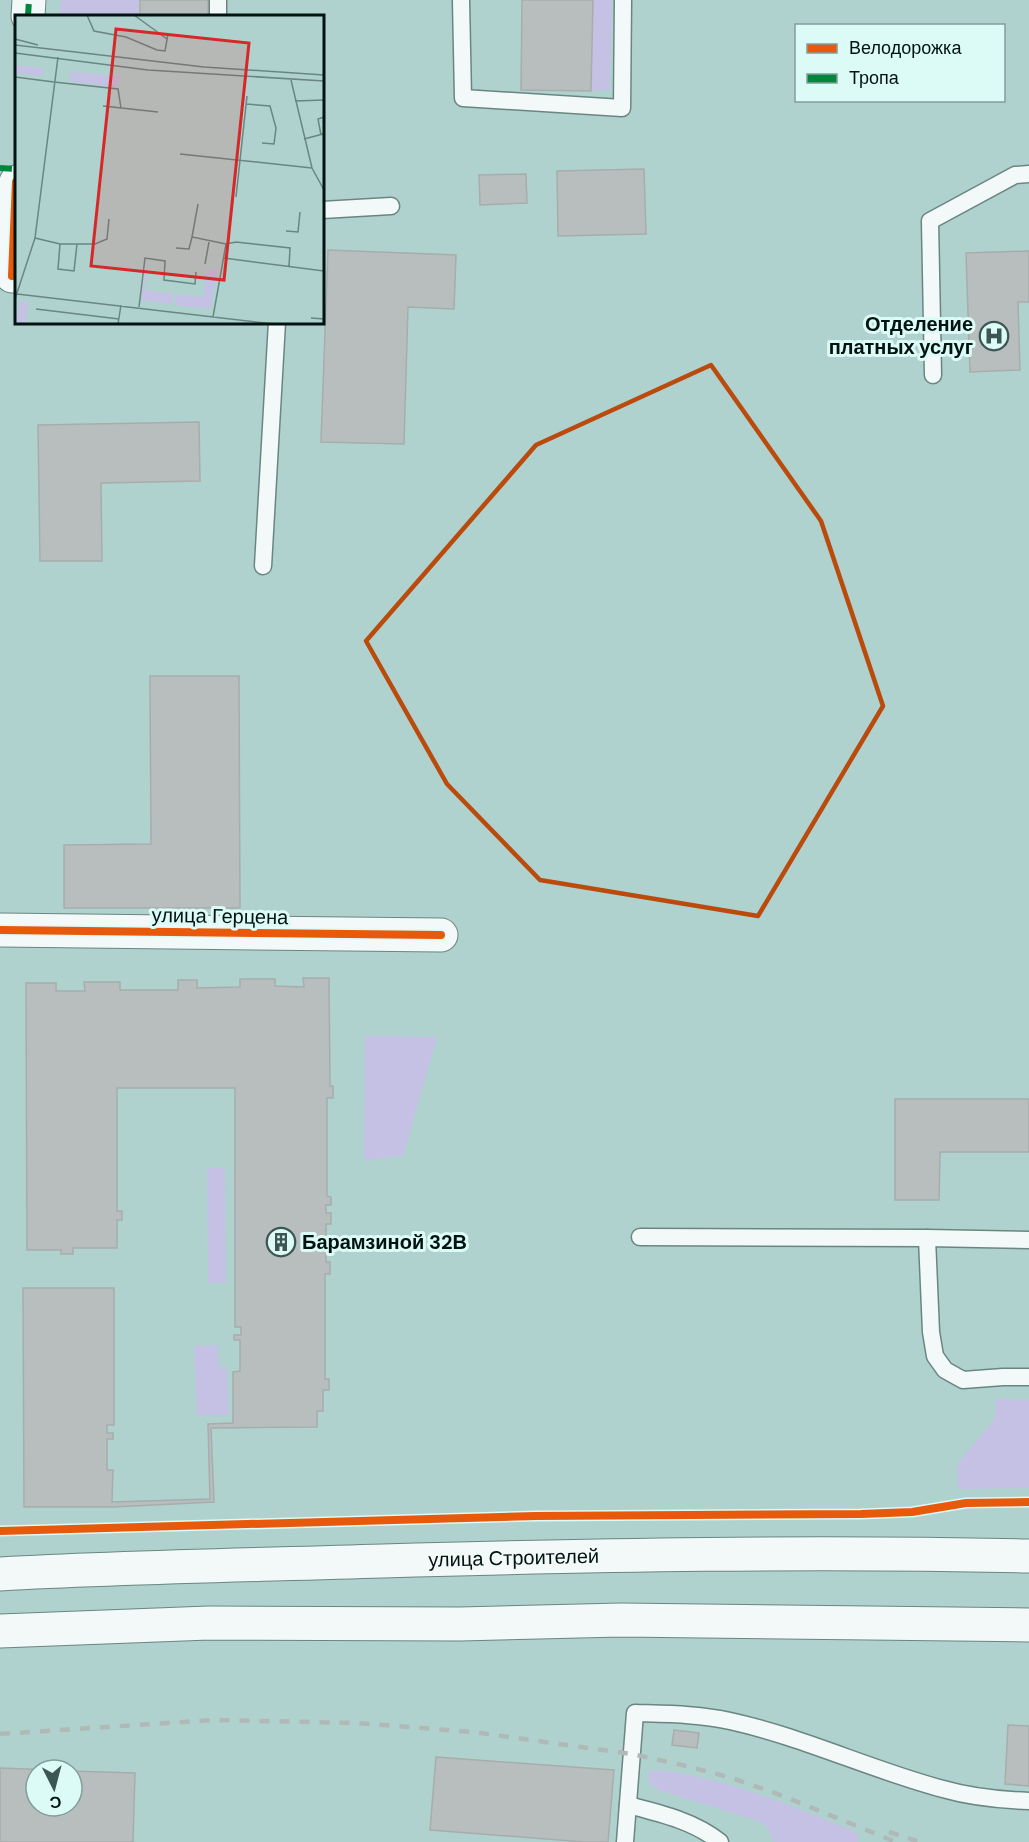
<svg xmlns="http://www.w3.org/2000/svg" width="1029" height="1842" font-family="'DM Sans',sans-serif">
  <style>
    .green { fill: #c4c1e4 }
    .building { fill: #b8bebe; stroke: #a7adad; stroke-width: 1.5 }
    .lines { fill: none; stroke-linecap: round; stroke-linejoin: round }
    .lane-casing { stroke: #6a8683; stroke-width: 19 }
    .street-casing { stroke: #6a8683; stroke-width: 35 }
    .secondary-casing { stroke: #6a8683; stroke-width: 35 }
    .lane { stroke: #f3f8f8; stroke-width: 16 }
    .street { stroke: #f3f8f8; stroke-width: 33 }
    .secondary { stroke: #f3f8f8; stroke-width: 33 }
    .rail { stroke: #b0b9b8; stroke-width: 4.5; stroke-dasharray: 10 10; stroke-linecap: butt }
    .quiet { stroke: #00873e; stroke-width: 6; stroke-dasharray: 12 6; stroke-linecap: butt }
    .cycleway-casing { stroke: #dcfaf6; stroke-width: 11 }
    .cycleway { stroke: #e8590c; stroke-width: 8 }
    .marked { fill: none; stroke: #ba4b0d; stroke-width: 4.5; stroke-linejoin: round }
    .labels { text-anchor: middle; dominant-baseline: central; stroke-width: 6; stroke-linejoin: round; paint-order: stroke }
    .poi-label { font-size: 20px; font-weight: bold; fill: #001311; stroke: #dcfaf6; text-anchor: end }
    .street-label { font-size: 20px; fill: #001311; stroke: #dcfaf6 }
    .inset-road { fill: none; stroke: #698682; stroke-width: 1.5 }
    .view { fill: #d62828; fill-opacity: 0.15; stroke: #d62828; stroke-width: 3 }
    .inset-edge { fill: none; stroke: #001311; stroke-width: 3 }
  </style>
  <rect width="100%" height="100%" fill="#afd2ce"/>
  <g class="green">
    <polygon points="61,0 140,0 140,16 59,16"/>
    <polygon points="593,0 612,0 610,90 591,91"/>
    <polygon points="365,1036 437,1037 403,1156 364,1160"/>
    <polygon points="207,1168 225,1168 226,1283 208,1283"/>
    <polygon points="218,1345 219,1368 227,1368 229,1415 197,1416 194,1346"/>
    <polygon points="996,1399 1029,1400 1029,1488 958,1489 958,1463 995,1418"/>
    <path d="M658 1770C726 1778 792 1806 856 1832L859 1838 858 1842H774L767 1827 758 1821 659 1790 651 1785 648 1777 649 1771Z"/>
  </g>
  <g class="building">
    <rect x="140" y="0" width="68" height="16"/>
    <polygon points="522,0 593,0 591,91 521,90"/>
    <polygon points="644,169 646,234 558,236 557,171"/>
    <polygon points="526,174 527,203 480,205 479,175"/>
    <polygon points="328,250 456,255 454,309 408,307 404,444 321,442"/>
    <polygon points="1029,251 1029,302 1018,302 1020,370 970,372 966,253"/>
    <polygon points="199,422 200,481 101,483 102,561 40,561 38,425"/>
    <polygon points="150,676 239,676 240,908 64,908 64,845 151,844"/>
    <polygon points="303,978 329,978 330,1086 333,1086 333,1098 327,1098 327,1196 331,1197 331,1205 326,1205 326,1213 331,1213 331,1224 326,1224 326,1262 330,1262 330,1274 325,1274 325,1379 329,1379 329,1390 323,1390 323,1411 317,1411 317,1427 211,1428 214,1502 113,1507 24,1507 23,1288 114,1288 114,1425 107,1425 107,1433 113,1433 113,1439 107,1439 107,1470 113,1470 112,1502 210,1499 208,1424 233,1423 233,1372 240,1371 240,1340 234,1340 234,1335 241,1335 241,1327 235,1327 235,1088 117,1088 117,1211 122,1211 122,1220 117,1220 117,1248 73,1248 73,1254 61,1254 61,1250 27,1250 26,983 56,983 56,991 85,991 84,982 120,982 120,990 178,990 178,980 197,980 197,988 240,987 240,979 275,979 275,986 304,987"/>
    <polygon points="895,1099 1029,1099 1029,1152 940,1152 939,1200 895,1200"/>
    <polygon points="1008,1725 1029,1726 1029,1786 1005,1784"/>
    <polygon points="674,1730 699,1733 697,1748 672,1745"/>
    <polygon points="436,1757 614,1770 608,1842 584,1842 430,1830"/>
    <polygon points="0,1768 55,1770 36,1770 36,1806 72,1806 72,1771 135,1773 133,1842 0,1842"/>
  </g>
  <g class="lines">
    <g class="lane-casing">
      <g id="lane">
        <polyline points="218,0 218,16"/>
        <polyline points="461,0 463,98 622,108 623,0"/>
        <polyline points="322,210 391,206"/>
        <polyline points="933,375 930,221 1015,175 1029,174"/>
        <polyline points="263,566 277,322"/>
        <polyline points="640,1237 927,1238 1029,1240"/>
        <polyline points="927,1238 931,1332 935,1356 945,1370 963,1380 1003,1377 1029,1377"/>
        <path d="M628 1805C659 1813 694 1821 720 1842"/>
        <path d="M625 1842 635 1713C667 1714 699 1714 730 1721 803 1737 871 1770 943 1789 971 1797 1001 1800 1029 1801"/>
      </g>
    </g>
    <g class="street-casing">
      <g id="street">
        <polyline points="28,16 29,0"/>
        <polyline points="12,276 16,182"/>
        <polyline points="0,930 441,935"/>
      </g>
    </g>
    <g class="secondary-casing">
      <g id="secondary">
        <path id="s1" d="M0 1574C127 1567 255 1565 383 1561 598 1555 813 1551 1029 1556"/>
        <polyline points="0,1631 209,1623 460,1624 621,1620 1029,1625"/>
      </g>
    </g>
    <use href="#lane" class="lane"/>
    <use href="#street" class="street"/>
    <use href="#secondary" class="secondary"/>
    <g class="rail">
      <polyline points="0,1734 213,1720 357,1723 473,1732 632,1754 686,1766 732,1778 783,1796 896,1842"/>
      <polyline points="889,1832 920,1842"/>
    </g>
    <g class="quiet">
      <polyline points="28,16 29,0"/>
      <polyline points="0,168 16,169"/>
    </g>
    <g class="cycleway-casing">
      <g id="cycleway">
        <polyline points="12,276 16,182"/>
        <polyline points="0,930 441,935"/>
        <polyline points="0,1531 536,1516 861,1514 912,1512 966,1503 1029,1502"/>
      </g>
    </g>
    <use href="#cycleway" class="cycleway"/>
  </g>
  <path class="marked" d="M711 365 821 521 883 706 758 916 540 880 447 784 366 641 536 445Z"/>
  <defs>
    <g id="hospital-ring" transform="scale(1.5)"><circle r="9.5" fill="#dcfaf6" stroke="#3d5653" stroke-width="1.5"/><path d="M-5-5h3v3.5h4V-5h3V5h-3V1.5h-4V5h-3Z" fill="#3d5653"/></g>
    <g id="building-ring" transform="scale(1.5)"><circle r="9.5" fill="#dcfaf6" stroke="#3d5653" stroke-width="1.5"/><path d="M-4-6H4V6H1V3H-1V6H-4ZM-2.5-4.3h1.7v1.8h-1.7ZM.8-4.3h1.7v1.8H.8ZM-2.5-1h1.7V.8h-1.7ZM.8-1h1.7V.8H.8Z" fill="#3d5653"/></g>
  </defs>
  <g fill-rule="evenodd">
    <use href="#hospital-ring" x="994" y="336"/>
    <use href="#building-ring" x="281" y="1242"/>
  </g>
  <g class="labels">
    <g class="poi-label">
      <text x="973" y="324">Отделение<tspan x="973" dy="23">платных услуг</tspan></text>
      <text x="302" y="1242" text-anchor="start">Барамзиной 32В</text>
    </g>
    <g class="street-label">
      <text transform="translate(220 916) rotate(1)">улица Герцена</text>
      <text stroke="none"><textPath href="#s1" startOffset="514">улица Строителей</textPath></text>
    </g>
  </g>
  <g transform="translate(15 15)">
    <rect width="309" height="309" fill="#afd2ce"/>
    <path d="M0 50 29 53 28 61 0 58ZM56 57 105 61V64L99 72 54 66ZM131 245 130 275 158 279 157 289 126 285ZM192 254 203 255 195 294 160 290 161 279 188 282ZM4 286 13 287 11 309H1Z" fill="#c4c1e4"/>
    <path class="inset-road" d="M72 0 79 16 111 22 142 35 150 36 153 19M119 0 152 24M0 24 23 30M0 30 189 52 309 60M0 38 133 55 309 66M0 62 39 67M276 65 297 153 309 175M39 67 103 74 106 93M280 86 309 85M231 89 255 91 261 113 259 129 247 128M88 91 143 97M306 120 303 104 309 102M289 124 308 119M165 139 297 153M221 182 232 81M183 189 177 222 211 229 221 227 275 233 274 252M271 216 283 217 285 197M20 223 45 229H80L92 224 94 204M45 229 43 254 59 256 62 229M161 233 174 234 177 222M209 243 309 256M190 249 194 227M2 279 258 309M0 284 20 223 43 42M124 292 130 243 150 246 149 265 180 269 181 257M21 294 104 304M198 302 211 229M296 303 309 304 308 309M103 309 106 290"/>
    <path class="view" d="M101 14 234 28 209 265 76 251Z"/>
    <rect width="309" height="309" class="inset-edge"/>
  </g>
  <rect x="795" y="24" width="210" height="78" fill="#dcfaf6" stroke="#849e9a" stroke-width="1.5"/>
  <rect x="807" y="44" width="30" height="9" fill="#e8590c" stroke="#849e9a" stroke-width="1.5"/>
  <text x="849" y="54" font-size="18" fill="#001311">Велодорожка</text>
  <rect x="807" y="74" width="30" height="9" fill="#00873e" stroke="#849e9a" stroke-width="1.5"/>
  <text x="849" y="84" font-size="18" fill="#001311">Тропа</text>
  <g transform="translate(54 1788) rotate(174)"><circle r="28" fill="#dcfaf6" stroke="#849e9a" stroke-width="1.5"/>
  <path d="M0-4.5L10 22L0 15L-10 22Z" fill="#3d5653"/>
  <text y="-9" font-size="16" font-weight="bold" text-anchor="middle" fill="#001311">С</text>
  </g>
</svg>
